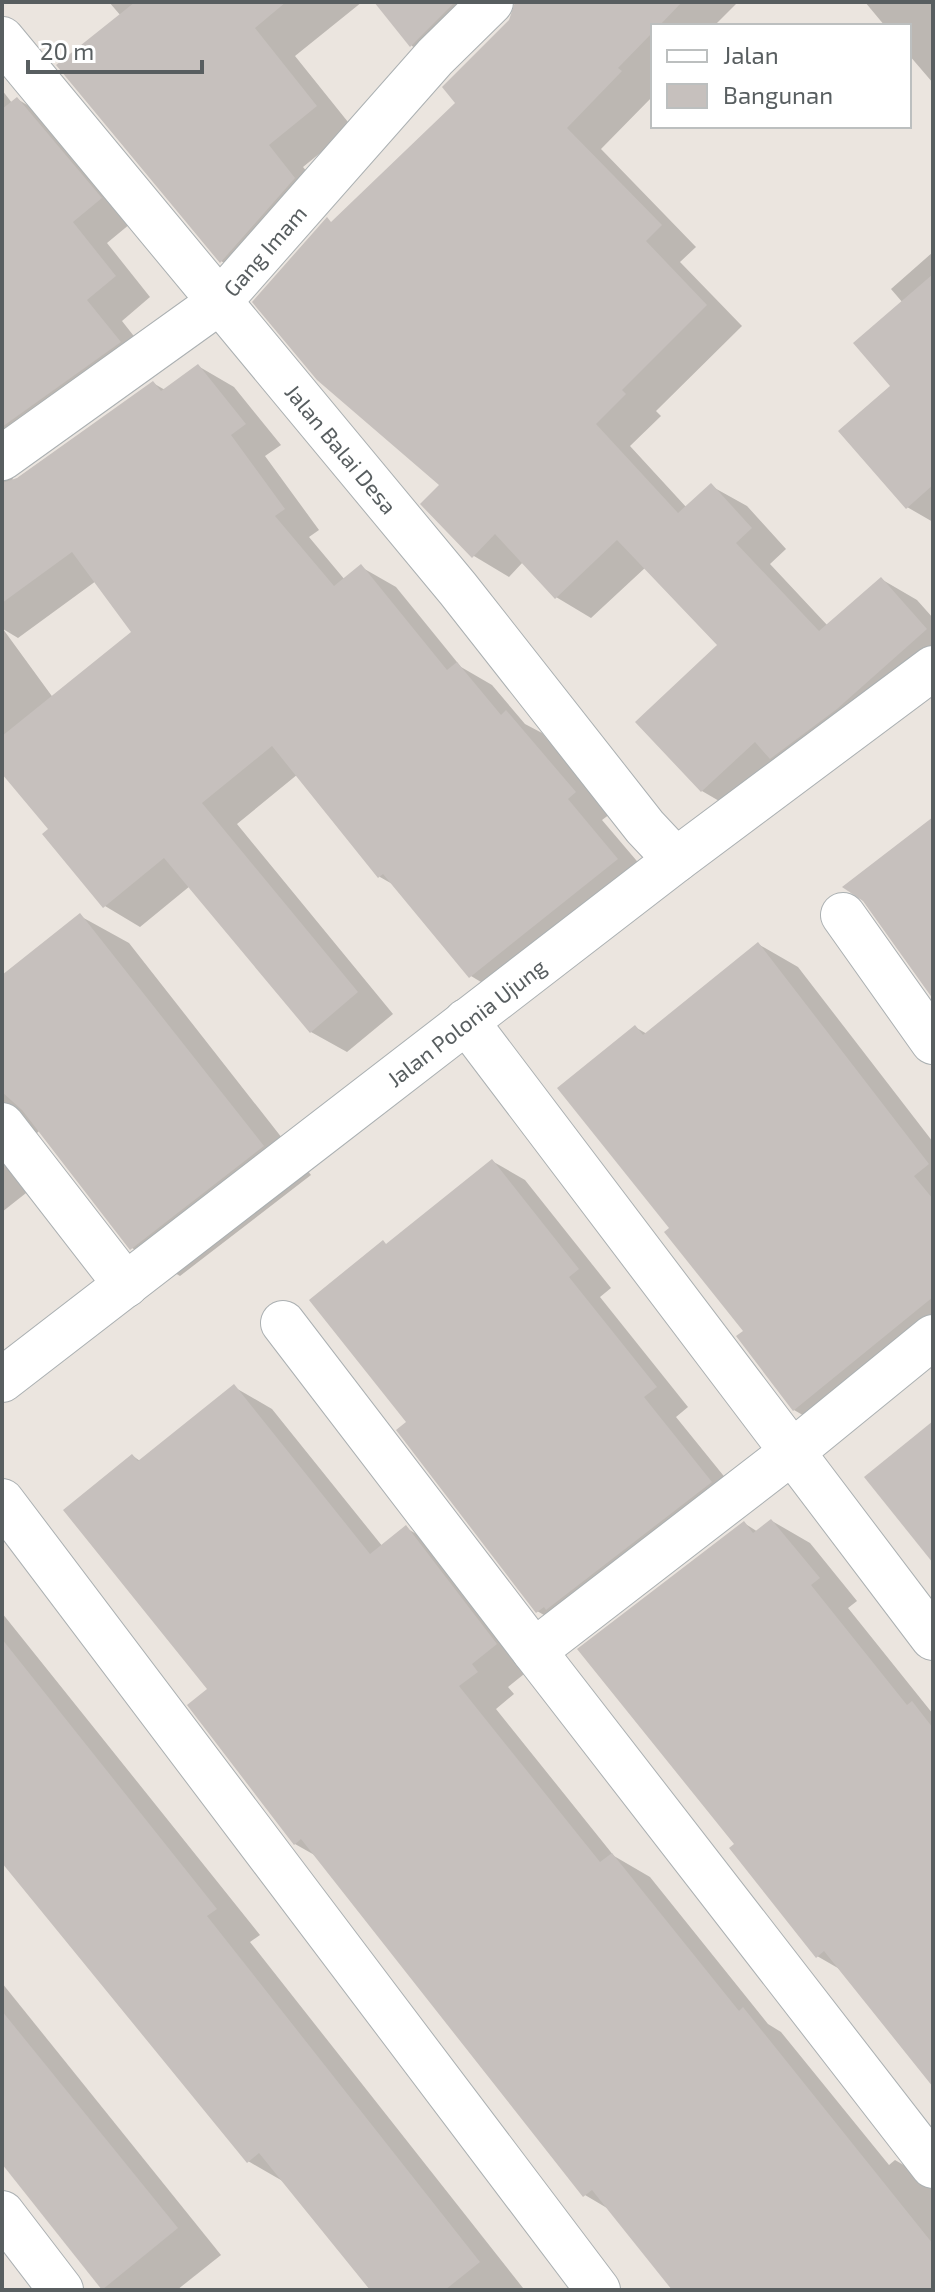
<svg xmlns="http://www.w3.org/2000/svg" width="935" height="2292" font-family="'Exo 2',sans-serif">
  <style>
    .shadow { fill: #0003; fill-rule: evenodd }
    .building { fill: #c6c0bd }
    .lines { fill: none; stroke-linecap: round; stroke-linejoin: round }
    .minor-casing { stroke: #abb0b2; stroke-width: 46 }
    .minor { stroke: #fff; stroke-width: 44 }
    .labels { text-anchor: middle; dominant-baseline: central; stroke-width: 8; stroke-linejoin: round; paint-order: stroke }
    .street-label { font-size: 22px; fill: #585e60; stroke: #fff }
  </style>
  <rect width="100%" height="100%" fill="#ebe5df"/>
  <g class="shadow">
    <polygon points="109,2 362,2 295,56 352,127 303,167 330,199 257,282 221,261 121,16"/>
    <polygon points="377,2 513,2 447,66 412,46"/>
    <polygon points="517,2 738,2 714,26 653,26 653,96 601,149 696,247 680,262 742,326 656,411 661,416 630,446 687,508 711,486 747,506 786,549 770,564 828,626 881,579 917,600 933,618 933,675 738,812 702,791 720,646 646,567 591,618 556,597 523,562 509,577 474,556 333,223 458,103 511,20"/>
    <polygon points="865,2 933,2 933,83 909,55 909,26 885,26"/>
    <path d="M2 90 12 103 17 99 53 120 136 219 107 243 150 297 122 321 155 363 15 468 12 482 153 383 165 390 198 366 234 387 281 445 265 456 319 530 309 537 345 580 361 567 396 587 461 667 492 685 525 724 542 733 610 814 602 820 653 880 506 997 471 976 394 885 380 877 298 774 237 824 393 1014 347 1052 311 1032 190 886 140 927 105 906 50 830 2 771ZM96 581 133 632 54 699 3 629 18 638Z"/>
    <polygon points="933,252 933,522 907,507 892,386 903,303 891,289"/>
    <polygon points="80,916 129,943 311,1175 180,1276 132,1248 40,1130 27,1143 40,1182 2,1212 2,977"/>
    <polygon points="758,944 798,967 933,1142 933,1352 834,1433 794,1410 745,1331 672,1229 635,1027 647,1034"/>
    <polygon points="492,1161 525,1180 611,1288 600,1297 688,1407 676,1417 744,1501 570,1630 537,1611 409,1423 388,1246"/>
    <polygon points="234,1387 272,1409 383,1547 406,1528 444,1550 534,1666 508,1687 514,1694 496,1709 614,1856 650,1877 768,2024 781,2032 889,2165 895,2160 933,2182 933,2290 675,2290 612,2211 585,2195 318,1857 295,1844 210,1689 133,1456 140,1461"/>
    <polygon points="772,1521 810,1543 857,1601 848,1608 933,1714 933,2084 843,1971 817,1956 737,1845 744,1523 758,1532"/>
    <polygon points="2,1613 260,1935 250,1942 523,2288 520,2290 373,2290 286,2183 248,2161 2,1860"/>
    <polygon points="2,1983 221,2255 177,2290 103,2288 2,2161"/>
  </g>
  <g class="building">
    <polygon points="135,2 286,2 255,28 317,106 269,145 295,178 220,263 56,65"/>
    <polygon points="374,2 455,2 410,47"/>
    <polygon points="515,2 682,2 659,26 653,26 653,32 618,68 622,71 567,128 662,225 646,241 707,305 622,390 626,394 596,424 678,513 711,483 752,528 736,543 819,631 881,577 927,629 837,709 770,759 755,742 701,792 635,722 717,645 617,540 555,599 495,534 472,558 420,504 439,485 317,380 252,302 327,217 331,222 455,103 442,87 509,20"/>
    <polygon points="17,97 102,198 73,222 116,276 87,300 121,342 2,427 2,109"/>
    <polygon points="933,274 933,485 906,509 838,431 890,386 853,343"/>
    <polygon points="198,364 246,424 231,435 285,509 275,516 334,586 361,564 447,670 457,662 501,715 506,710 576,792 568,799 618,859 469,978 383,874 378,878 272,746 202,803 358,992 310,1033 164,858 103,908 42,834 48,829 2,774 2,736 131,632 72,552 2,603 2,483 17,478 153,381 161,391"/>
    <polygon points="933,817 933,999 863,901 842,887"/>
    <polygon points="80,913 264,1146 130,1250 22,1110 2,1092 2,975"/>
    <polygon points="758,942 929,1164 914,1176 933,1199 933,1297 793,1411 736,1336 743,1331 664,1232 669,1228 557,1088 635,1025 643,1035"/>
    <polygon points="492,1159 579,1269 569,1277 657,1387 644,1397 712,1482 546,1610 544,1607 536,1613 396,1430 406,1422 309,1300 383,1240 386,1244"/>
    <polygon points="234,1384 370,1554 406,1525 497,1644 472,1664 478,1672 459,1686 600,1862 612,1853 739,2011 743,2007 933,2244 933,2290 672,2290 592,2190 583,2197 301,1839 294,1845 187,1705 207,1689 63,1510 132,1454 138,1461"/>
    <polygon points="933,1421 933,1563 864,1477"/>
    <polygon points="771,1519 820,1578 811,1585 907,1705 912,1701 933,1728 933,2087 824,1951 816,1958 729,1848 734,1844 577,1649 744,1521 753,1533"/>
    <polygon points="2,1639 217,1909 207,1916 480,2262 445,2290 370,2290 259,2153 247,2163 2,1863"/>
    <polygon points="2,2011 178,2228 102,2290 2,2164"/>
  </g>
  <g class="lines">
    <g class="minor-casing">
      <g id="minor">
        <path id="s1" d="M2 39 458 589 645 827 676 860"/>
        <path id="s2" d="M2 458 218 303 435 57 491 2"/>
        <polyline points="843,915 933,1042"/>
        <polyline points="466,1021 933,1638"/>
        <polyline points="2,1125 126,1285"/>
        <polyline points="283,1323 534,1651 792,1452 933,1337"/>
        <path id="s3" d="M2 1380 676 860 933 668"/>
        <polyline points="2,1501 598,2290"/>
        <polyline points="534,1651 933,2166"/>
        <polyline points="2,2213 61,2290"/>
      </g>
    </g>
    <use href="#minor" class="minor"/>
  </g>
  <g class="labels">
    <g class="street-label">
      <text stroke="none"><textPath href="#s2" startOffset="336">Gang Imam</textPath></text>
      <text stroke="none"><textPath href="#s1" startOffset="532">Jalan Balai Desa</textPath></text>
      <text stroke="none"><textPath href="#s3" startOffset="586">Jalan Polonia Ujung</textPath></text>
    </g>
  </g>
  <rect width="935" height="2292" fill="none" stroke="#585e60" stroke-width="8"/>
  <rect x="651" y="24" width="260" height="104" fill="#ffffff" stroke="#bcbfbf" stroke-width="2"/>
  <rect x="667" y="50" width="40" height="12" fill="#ffffff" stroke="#bcbfbf" stroke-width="2"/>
  <text x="723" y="64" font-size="24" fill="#585e60">Jalan</text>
  <rect x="667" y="84" width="40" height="24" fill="#c6c0bd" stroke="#bcbfbf" stroke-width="2"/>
  <text x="723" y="104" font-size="24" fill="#585e60">Bangunan</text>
  <path d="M28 60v12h174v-12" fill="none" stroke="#585e60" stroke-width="4"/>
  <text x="40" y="60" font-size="24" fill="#585e60" stroke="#ffffff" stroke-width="6" paint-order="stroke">20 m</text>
</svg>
